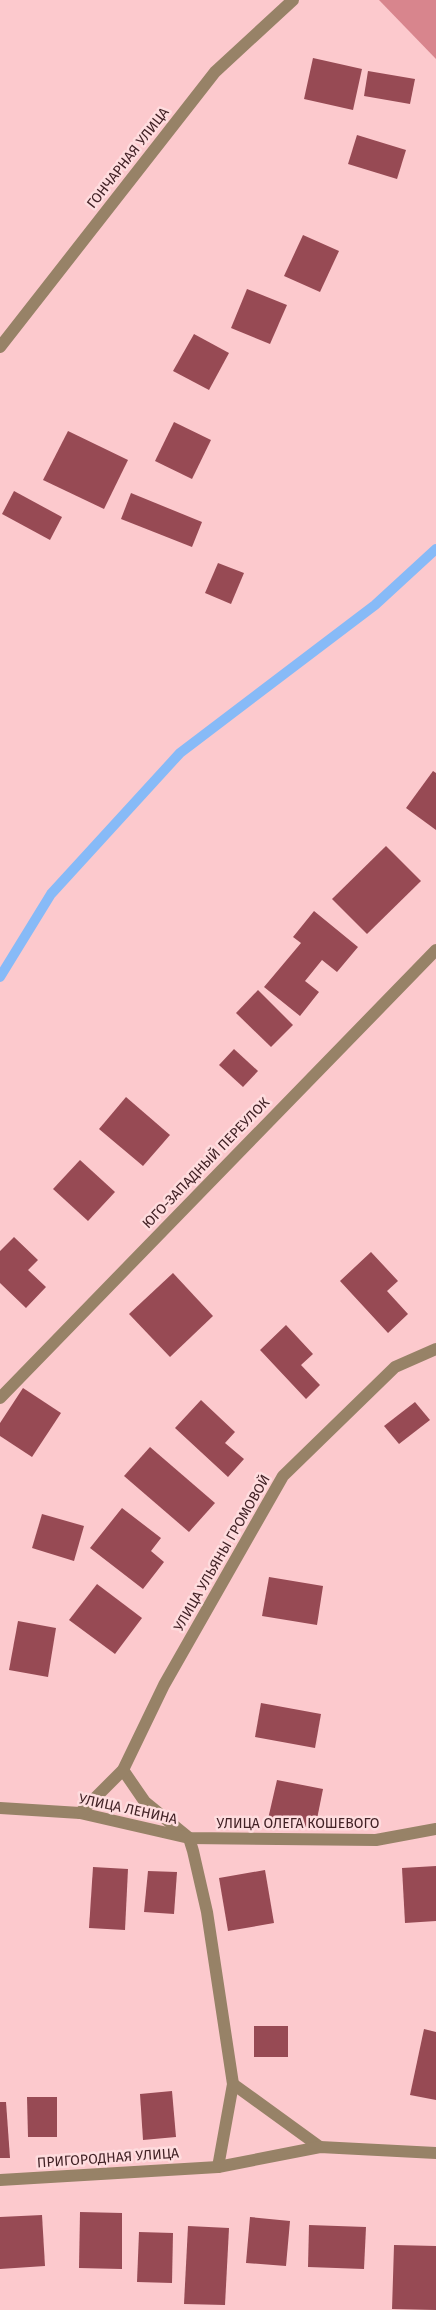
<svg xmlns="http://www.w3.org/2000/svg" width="436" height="2310" font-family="'Fira Sans',sans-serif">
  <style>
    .forest { fill: #d8858d }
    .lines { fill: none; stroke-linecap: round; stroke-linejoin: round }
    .stream { stroke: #87baf7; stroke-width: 10 }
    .building { fill: #974a54 }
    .minor { stroke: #978267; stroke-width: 12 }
    .labels { text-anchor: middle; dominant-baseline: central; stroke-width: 5; stroke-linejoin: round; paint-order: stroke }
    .street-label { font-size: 14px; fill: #422226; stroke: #fedcde }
  </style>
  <rect width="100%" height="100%" fill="#fcc9cd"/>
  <polygon class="forest" points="379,0 436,0 436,59"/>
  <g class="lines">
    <polyline class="stream" points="0,977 51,894 180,753 375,605 436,549"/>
  </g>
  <g class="building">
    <polygon points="313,58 362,69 353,110 304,99"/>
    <polygon points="368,71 415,79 410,104 364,96"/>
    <polygon points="357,135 406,150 397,179 348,164"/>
    <polygon points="303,235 339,251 320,292 284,276"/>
    <polygon points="247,289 287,305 270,344 231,328"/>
    <polygon points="194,334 229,353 209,390 173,371"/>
    <polygon points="174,422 211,440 192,479 155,461"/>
    <polygon points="68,431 128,460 104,509 43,480"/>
    <polygon points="14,491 62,517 50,540 2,514"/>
    <polygon points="131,493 202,522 192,547 121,519"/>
    <polygon points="218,563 244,573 231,604 205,593"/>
    <polygon points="433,771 436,773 436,830 406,808"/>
    <polygon points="386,846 421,881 367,934 332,899"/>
    <polygon points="314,911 358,947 337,972 322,960 305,981 319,992 300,1016 264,987 301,943 293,937"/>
    <polygon points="258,990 293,1025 271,1047 236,1013"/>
    <polygon points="234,1049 258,1071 243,1087 219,1065"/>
    <polygon points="126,1097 170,1135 143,1166 99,1129"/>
    <polygon points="80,1160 115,1192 88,1221 53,1189"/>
    <polygon points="14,1237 38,1260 28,1270 46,1287 26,1308 0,1283 0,1251"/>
    <polygon points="371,1252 398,1281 387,1291 408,1314 388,1333 340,1281"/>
    <polygon points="173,1273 213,1316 170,1357 129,1314"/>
    <polygon points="286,1325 313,1354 301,1365 320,1385 306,1399 260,1350"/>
    <polygon points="23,1388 61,1413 32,1457 0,1436 0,1423"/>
    <polygon points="201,1400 235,1432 225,1443 244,1459 228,1477 175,1428"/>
    <polygon points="415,1402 430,1420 399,1444 384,1426"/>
    <polygon points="150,1447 215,1503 189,1532 124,1476"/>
    <polygon points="122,1508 161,1538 151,1551 164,1562 143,1589 90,1548"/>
    <polygon points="42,1514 84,1526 74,1561 32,1548"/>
    <polygon points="269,1577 323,1586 317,1625 262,1616"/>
    <polygon points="97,1584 142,1618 115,1654 69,1620"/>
    <polygon points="18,1621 56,1628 48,1677 9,1670"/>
    <polygon points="261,1703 321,1714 315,1748 255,1737"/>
    <polygon points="277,1780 323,1789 315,1829 268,1819"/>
    <polygon points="436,1866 436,1921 405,1923 402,1868"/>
    <polygon points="93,1867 128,1869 125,1930 89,1928"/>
    <polygon points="265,1870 274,1923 228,1931 219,1878"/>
    <polygon points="148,1871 177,1872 174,1914 144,1912"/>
    <rect x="254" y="2026" width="34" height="31"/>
    <polygon points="424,2029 436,2032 436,2100 410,2095"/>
    <polygon points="172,2091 176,2137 143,2140 140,2094"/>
    <polygon points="27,2097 57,2097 57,2137 28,2137"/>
    <polygon points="0,2102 6,2102 10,2158 0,2158"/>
    <polygon points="80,2212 122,2213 122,2269 79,2268"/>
    <polygon points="42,2215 45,2266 0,2269 0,2217"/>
    <polygon points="250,2217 290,2221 286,2266 246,2263"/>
    <polygon points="309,2225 366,2227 364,2269 308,2267"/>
    <polygon points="188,2226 229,2228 225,2305 184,2304"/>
    <polygon points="139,2232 173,2233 172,2283 137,2282"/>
    <polygon points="394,2245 436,2246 436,2310 392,2309"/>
  </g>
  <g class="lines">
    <g class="minor">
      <polyline points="0,347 215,72 293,0"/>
      <polyline points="0,1398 436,950"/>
      <polyline points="123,1770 145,1802 189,1838 193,1851 207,1912 233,2084 218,2167"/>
      <polyline points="0,1808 80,1813 189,1838 376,1840 436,1829"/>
      <polyline points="80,1813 123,1770 164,1685 283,1476 395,1367 436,1349"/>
      <polyline points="233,2084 320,2147"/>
      <polyline points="0,2180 218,2167 320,2147 436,2153"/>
    </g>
  </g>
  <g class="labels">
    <g class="street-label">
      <text transform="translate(128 158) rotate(-52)">ГОНЧАРНАЯ УЛИЦА</text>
      <text transform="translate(206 1163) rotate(-46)">ЮГО-ЗАПАДНЫЙ ПЕРЕУЛОК</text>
      <text transform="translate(222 1553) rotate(-60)">УЛИЦА УЛЬЯНЫ ГРОМОВОЙ</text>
      <text transform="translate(128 1809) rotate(12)">УЛИЦА ЛЕНИНА</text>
      <text x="298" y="1823">УЛИЦА ОЛЕГА КОШЕВОГО</text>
      <text transform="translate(108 2158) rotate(-4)">ПРИГОРОДНАЯ УЛИЦА</text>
    </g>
  </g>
</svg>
